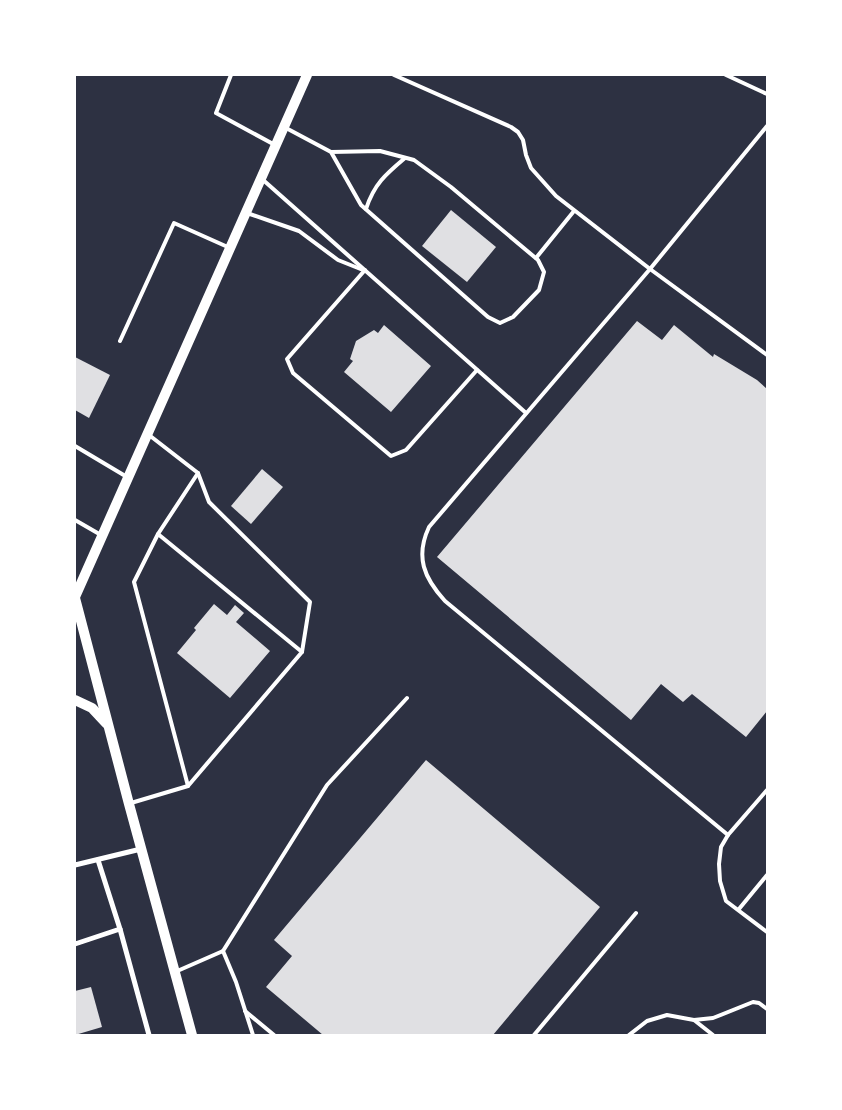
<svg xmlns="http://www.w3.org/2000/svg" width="842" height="1110" font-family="'Playfair Display',serif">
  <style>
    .building { fill: #e0e0e3 }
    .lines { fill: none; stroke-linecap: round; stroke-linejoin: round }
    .service { stroke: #fff; stroke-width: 4 }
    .minor { stroke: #fff; stroke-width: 5 }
    .secondary { stroke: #fff; stroke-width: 10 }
  </style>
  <rect width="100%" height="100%" fill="#2d3142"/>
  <g class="building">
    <polygon points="451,210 496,247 467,282 422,246"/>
    <polygon points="637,321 662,340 674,325 713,357 714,354 757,380 767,389 767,711 746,737 692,694 683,702 661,684 631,720 437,557"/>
    <polygon points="384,325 431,366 391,412 344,372 353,361 350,359 356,341 374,330 378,333"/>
    <polygon points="75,357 110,375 89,418 75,410"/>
    <polygon points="262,469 283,487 251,524 231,506"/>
    <polygon points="214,604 227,615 235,605 244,613 236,622 270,651 230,698 177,653 196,630 194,628"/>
    <polygon points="426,760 600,907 493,1035 323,1035 266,987 292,956 274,940"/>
    <polygon points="91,987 102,1027 75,1035 75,991"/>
  </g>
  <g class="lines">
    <g class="service">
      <polyline points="231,75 216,113 275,145"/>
      <path d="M394 75 511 127 518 132 523 140 526 155 531 168 556 196 650 269 429 527C415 557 424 578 445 601L728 835"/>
      <polyline points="726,75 767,94"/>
      <polyline points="767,126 650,269 767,355"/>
      <polyline points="286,128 331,152 380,151 414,160 451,187 538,260 544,272 539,290 513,317 500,323 488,317 361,205 331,152"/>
      <polyline points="262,179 526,413"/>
      <path d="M366 209C374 184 386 174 405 158"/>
      <polyline points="247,213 299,231 338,260 363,270"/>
      <polyline points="536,258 574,211"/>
      <polyline points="365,270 287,359 293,373 391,456 406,450 477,370"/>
      <polyline points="120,341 174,223 230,248"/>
      <polyline points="149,435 198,473 209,502 310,602 302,652"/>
      <polyline points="75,446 127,477"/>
      <polyline points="75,520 101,535"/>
      <polyline points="188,786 134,582 158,534 198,473"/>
      <polyline points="767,790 728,835 721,847 719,864 720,881 726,901 767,932"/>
      <polyline points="131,803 188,786 302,652 158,534"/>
      <polyline points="739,909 767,875"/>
      <polyline points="223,951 327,785 407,698"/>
      <polyline points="175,972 223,951 236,982 253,1035"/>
      <polyline points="245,1011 274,1035"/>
      <polyline points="694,1020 713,1035"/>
      <polyline points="534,1035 636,913"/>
      <polyline points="629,1035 647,1021 667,1015 694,1020 713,1018 753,1002 759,1003 767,1009"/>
    </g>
    <g class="minor">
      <polyline points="98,860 120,929 149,1035"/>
      <polyline points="75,865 141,849"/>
      <polyline points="75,944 120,929"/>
    </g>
    <g class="secondary">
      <polyline points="75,597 307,75"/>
      <polyline points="75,598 129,804 192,1035"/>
      <polyline points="75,700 92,708 106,723"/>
    </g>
  </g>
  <rect width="842" height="1110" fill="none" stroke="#ffffff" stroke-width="152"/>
</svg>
